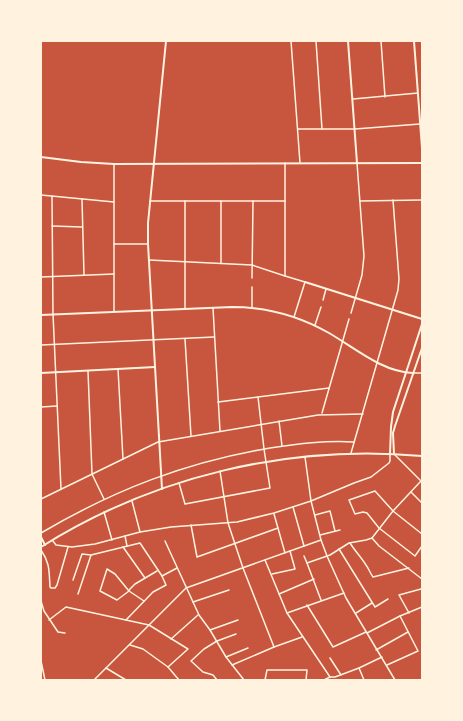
<svg xmlns="http://www.w3.org/2000/svg" width="463" height="721" font-family="'Sofia Sans Condensed',sans-serif">
  <style>
    .lines { fill: none; stroke-linecap: round; stroke-linejoin: round }
    .minor { stroke: #fff3e0; stroke-width: 1.5 }
    .tertiary { stroke: #fff3e0; stroke-width: 2 }
  </style>
  <rect width="100%" height="100%" fill="#c8553d"/>
  <g class="lines">
    <g class="minor">
      <polyline points="291,41 300,163"/>
      <polyline points="316,41 322,129"/>
      <polyline points="381,41 385,97"/>
      <polyline points="353,99 418,93"/>
      <polyline points="298,129 355,129 420,124"/>
      <polyline points="285,163 285,276 305,282 294,317"/>
      <polyline points="114,164 114,312"/>
      <polyline points="41,195 114,202"/>
      <polyline points="52,196 53,314 61,489"/>
      <polyline points="82,199 84,275"/>
      <polyline points="150,201 285,201"/>
      <polyline points="185,201 185,309"/>
      <polyline points="221,201 221,263"/>
      <polyline points="360,201 422,200"/>
      <polyline points="52,226 82,227"/>
      <polyline points="114,244 148,244"/>
      <polyline points="149,260 252,265 285,276"/>
      <polyline points="41,277 114,274"/>
      <polyline points="252,278 253,201"/>
      <polyline points="323,300 326,289"/>
      <polyline points="213,308 220,431"/>
      <polyline points="252,308 252,287"/>
      <polyline points="351,313 362,275 364,256 357,163"/>
      <polyline points="315,325 321,307"/>
      <polyline points="185,339 191,436"/>
      <polyline points="41,345 214,337"/>
      <polyline points="118,369 123,459"/>
      <polyline points="88,371 92,474 104,499"/>
      <polyline points="414,373 422,373"/>
      <polyline points="218,402 329,388"/>
      <polyline points="41,407 57,406"/>
      <polyline points="322,413 349,319"/>
      <polyline points="279,421 282,446"/>
      <polyline points="351,453 398,290 399,279 393,200"/>
      <polyline points="395,455 422,482"/>
      <polyline points="305,457 311,501 321,540 327,556 346,598 395,680"/>
      <polyline points="220,471 228,523 243,568 274,647"/>
      <polyline points="179,483 185,504 270,488 264,449 258,397"/>
      <polyline points="411,492 422,503"/>
      <polyline points="41,499 158,442 318,415 363,414"/>
      <polyline points="132,501 140,532"/>
      <polyline points="293,507 304,546"/>
      <polyline points="104,512 112,540"/>
      <polyline points="274,514 285,553"/>
      <polyline points="315,515 330,511 335,531"/>
      <polyline points="191,525 197,557 278,528"/>
      <path d="M41 533C114 490 186 462 270 448 297 444 326 440 354 442"/>
      <polyline points="422,534 393,511 375,491 349,500 355,514 363,512 367,513 379,528 415,556 422,546"/>
      <polyline points="320,535 340,530"/>
      <polyline points="125,536 127,546"/>
      <polyline points="372,538 379,546 422,579"/>
      <polyline points="53,541 56,545 72,547 95,544 140,532 171,527 237,522 274,513 311,501 354,483 371,477 389,463 390,461 390,454"/>
      <polyline points="165,541 199,615 210,630 226,657 244,680"/>
      <path d="M350 543C355 551 361 557 366 565 369 569 370 573 373 577L409 568"/>
      <polyline points="123,547 145,578"/>
      <polyline points="339,549 375,607 388,599"/>
      <path d="M41 550C50 563 49 571 50 587L51 588H55L57 585 68 547"/>
      <polyline points="304,556 307,563 321,600"/>
      <polyline points="265,560 287,613 330,677"/>
      <polyline points="307,563 330,555 349,543 366,540 372,538 393,511 421,481"/>
      <polyline points="272,574 295,569 290,551"/>
      <polyline points="73,580 82,554 91,555 140,543 162,576"/>
      <polyline points="78,594 91,555"/>
      <polyline points="279,594 314,579"/>
      <polyline points="41,601 44,611 58,632 65,633"/>
      <polyline points="144,601 129,591 115,574 107,569 100,591 117,600 129,591 130,589 135,584 157,571"/>
      <polyline points="193,602 229,590"/>
      <polyline points="307,605 333,647 366,632"/>
      <polyline points="287,613 344,593"/>
      <polyline points="356,613 372,603"/>
      <polyline points="409,613 399,595 421,589 422,590"/>
      <polyline points="49,620 66,607 149,625 188,649 168,667"/>
      <polyline points="126,620 153,592 166,585 162,576 177,568"/>
      <polyline points="210,630 238,620"/>
      <polyline points="367,633 400,616 422,607"/>
      <polyline points="171,639 198,615"/>
      <polyline points="130,645 143,649 168,667 179,680"/>
      <polyline points="376,650 408,632"/>
      <polyline points="226,657 248,648"/>
      <polyline points="330,658 341,675"/>
      <polyline points="41,661 45,680"/>
      <polyline points="232,665 274,647 302,637"/>
      <polyline points="387,665 418,651 400,616"/>
      <polyline points="106,668 126,680"/>
      <polyline points="359,668 364,680"/>
      <polyline points="94,680 186,588 321,540"/>
      <polyline points="217,680 213,675 203,672 191,661 204,649 217,641 236,634"/>
      <polyline points="265,680 267,670 307,670 306,680"/>
      <polyline points="324,680 330,677 335,677 359,668 382,657"/>
    </g>
    <g class="tertiary">
      <polyline points="348,41 357,163"/>
      <polyline points="414,41 422,148"/>
      <polyline points="41,157 81,162 114,164 422,163"/>
      <polyline points="305,282 422,319"/>
      <path d="M41 315 232 307C267 307 299 316 329 333 355 348 382 372 413 373"/>
      <polyline points="41,373 155,367"/>
      <polyline points="390,454 391,427 393,412 422,324"/>
      <polyline points="394,454 393,433 395,426 422,348"/>
      <polyline points="162,489 148,244 148,223 166,41"/>
      <polyline points="41,537 45,545"/>
      <path d="M41 547C154 476 289 444 422 456"/>
    </g>
  </g>
  <rect width="463" height="721" fill="none" stroke="#fff3e0" stroke-width="84"/>
</svg>
